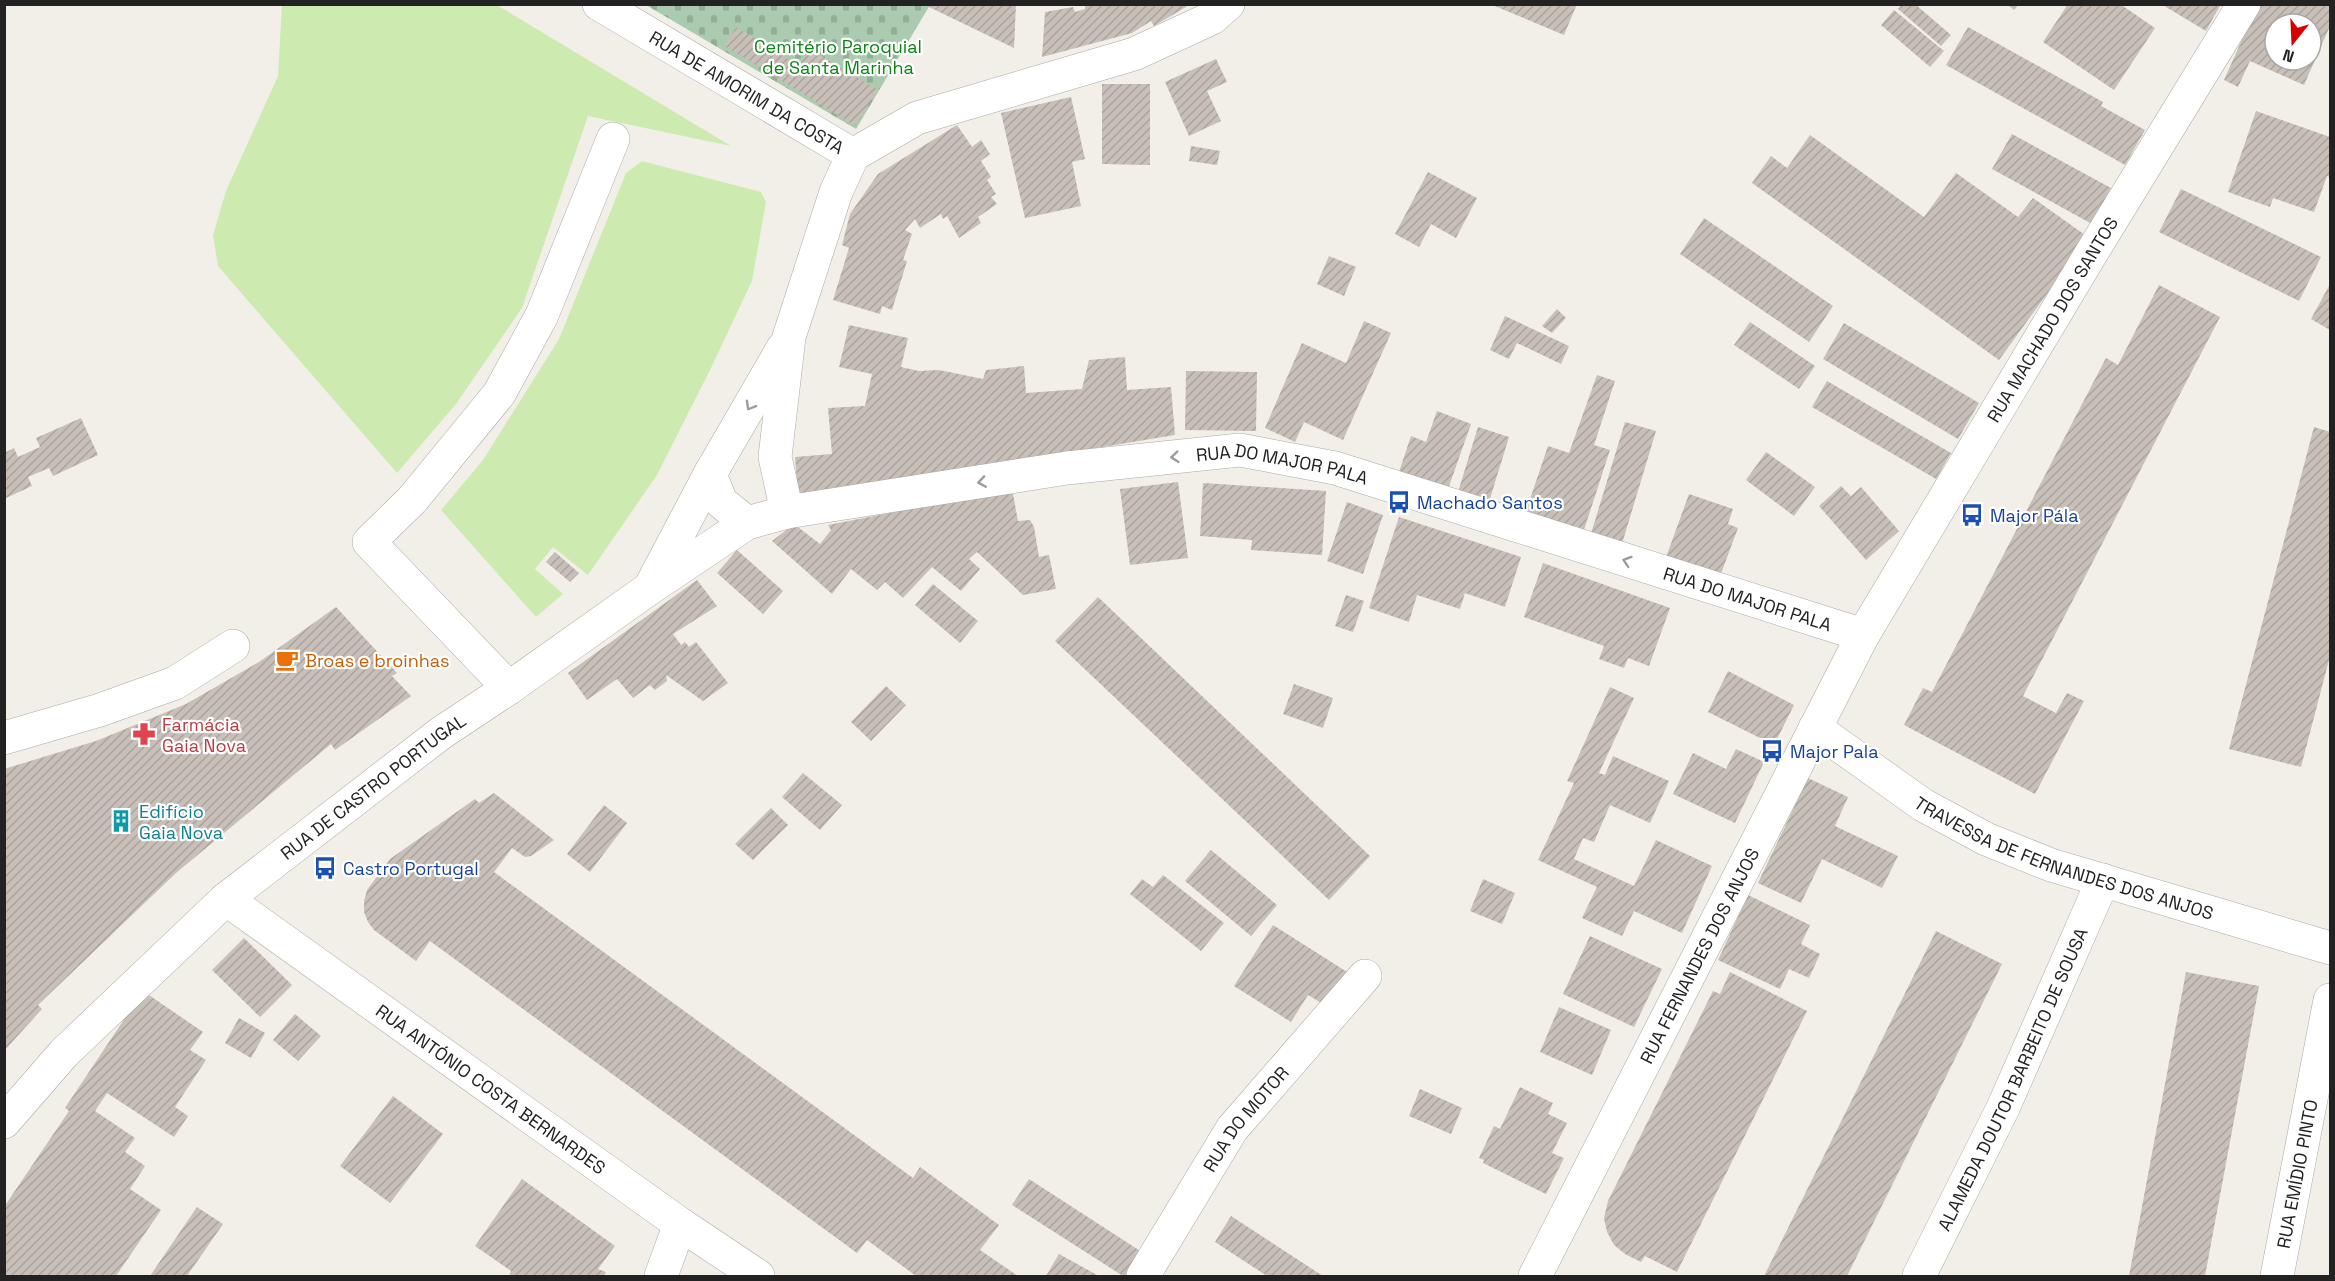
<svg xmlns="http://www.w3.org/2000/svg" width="2335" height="1281" font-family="'Space Grotesk',sans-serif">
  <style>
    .grass { fill: #cdebb0 }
    .cemetery { fill: url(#cemetery-stones) }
    .building { fill: url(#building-hatch); fill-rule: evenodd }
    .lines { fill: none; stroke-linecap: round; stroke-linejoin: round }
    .minor-casing { stroke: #a9a9a9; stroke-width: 34 }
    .tertiary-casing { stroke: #a9a9a9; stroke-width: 34 }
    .minor { stroke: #fff; stroke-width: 33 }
    .tertiary { stroke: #fff; stroke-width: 33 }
    .oneway { stroke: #9c9c9c }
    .labels { text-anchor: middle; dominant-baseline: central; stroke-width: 4.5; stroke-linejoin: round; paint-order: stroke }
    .park-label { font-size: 18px; fill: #0c8416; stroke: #fff }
    .street-label { font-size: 18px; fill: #222; stroke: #fff }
    .transit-label { font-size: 18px; fill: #164399; stroke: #fff; text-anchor: start }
    .food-label { font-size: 18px; fill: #c56008; stroke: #fff; text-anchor: start }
    .health-label { font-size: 18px; fill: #be3a42; stroke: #fff; text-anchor: start }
    .culture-label { font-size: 18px; fill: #0d838f; stroke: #fff; text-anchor: start }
  </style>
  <defs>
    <pattern id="cemetery-stones" width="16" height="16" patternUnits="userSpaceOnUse" patternTransform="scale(1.5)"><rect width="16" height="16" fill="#aacbaf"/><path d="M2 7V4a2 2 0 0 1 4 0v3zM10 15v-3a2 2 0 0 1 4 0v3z" fill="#92ae96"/></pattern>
    <pattern id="building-hatch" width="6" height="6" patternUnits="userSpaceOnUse" patternTransform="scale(1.5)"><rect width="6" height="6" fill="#c7bfb8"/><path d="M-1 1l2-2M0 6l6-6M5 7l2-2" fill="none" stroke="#aba49e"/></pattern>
  </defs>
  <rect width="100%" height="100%" fill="#f2efe9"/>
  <g class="grass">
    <polygon points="282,5 497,5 731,146 588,116 522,308 456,404 397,473 218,266 213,235 226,191 278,76"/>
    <polygon points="642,161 761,192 766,202 752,281 711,368 657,475 588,575 553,547 535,569 563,594 536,617 441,510 483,460 559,339 626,173"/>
  </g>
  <polygon class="cemetery" points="646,5 930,5 856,129"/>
  <g class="building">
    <polygon points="930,4 1016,4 1014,48 929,7"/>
    <polygon points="1085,4 1191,4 1154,26 1151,21 1132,33 1042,57 1045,12 1073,7 1075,12 1085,9"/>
    <polygon points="1490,4 1577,4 1564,35"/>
    <polygon points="1902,4 1915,4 1951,35 1941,46 1898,9"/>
    <polygon points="2007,4 2019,4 2014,10"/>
    <polygon points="2068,4 2120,4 2155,28 2114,90 2043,42"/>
    <polygon points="2161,4 2221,4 2206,31"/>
    <path d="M2258 4H2330V26L2304 85 2250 61 2238 87 2224 80ZM2275 24H2311V60H2275Z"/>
    <polygon points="1894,10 1944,51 1930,67 1881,25"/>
    <polygon points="736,27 799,66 810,49 878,90 855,126 725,46"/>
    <polygon points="1968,27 2103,102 2101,106 2145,130 2125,165 1946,65"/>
    <polygon points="1216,59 1227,82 1207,91 1221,121 1189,136 1165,82"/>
    <polygon points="1102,84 1150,84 1150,165 1102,164"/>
    <polygon points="1071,97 1085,159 1072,162 1081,206 1025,218 1001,113"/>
    <polygon points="2256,111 2330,137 2330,177 2327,176 2314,212 2273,198 2270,207 2228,192"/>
    <polygon points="957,125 972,147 981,140 990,154 981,161 991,177 987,180 996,194 991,197 997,204 978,217 981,223 959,238 947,216 943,219 941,214 920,228 915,219 905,230 912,234 903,260 907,261 892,310 882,306 880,314 833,300 849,248 842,245 850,214 878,174"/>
    <polygon points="2012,134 2111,188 2092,224 1992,169"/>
    <polygon points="1810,135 1924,217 1956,173 2018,217 2033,198 2088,237 1999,360 1752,183 1771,156 1787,168"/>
    <polygon points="1191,146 1220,151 1217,165 1189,161"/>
    <polygon points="1428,172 1477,198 1456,238 1431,224 1419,247 1395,234"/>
    <polygon points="2181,189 2321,257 2299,301 2159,232"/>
    <polygon points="1704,218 1833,306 1809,342 1680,254"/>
    <polygon points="1329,256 1356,267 1344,296 1317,284"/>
    <polygon points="2330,284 2330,330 2311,319"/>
    <polygon points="2159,285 2220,317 2023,696 2056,713 2067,693 2084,701 2035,794 1904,725 1923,688 1932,692 2106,358 2118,365"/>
    <polygon points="1557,309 1566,318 1552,333 1542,326"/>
    <polygon points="1505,316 1569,346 1561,364 1517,343 1509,359 1490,350"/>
    <polygon points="1364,321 1391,333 1343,440 1304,422 1295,442 1265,428 1302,343 1346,363"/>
    <polygon points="1750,322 1815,366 1799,389 1734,345"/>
    <polygon points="1844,323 1979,403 1958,439 1823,359"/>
    <polygon points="849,325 908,338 901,367 919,371 939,370 983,379 986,370 1024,366 1026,393 1082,389 1089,360 1125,357 1127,390 1171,387 1175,435 798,497 795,457 832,454 828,408 865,406 872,374 839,367"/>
    <polygon points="1186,371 1257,372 1256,431 1185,430"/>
    <polygon points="1597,375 1615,381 1594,445 1610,450 1583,533 1525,514 1548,446 1569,453"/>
    <polygon points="1827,381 1951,453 1936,479 1812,407"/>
    <polygon points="1437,411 1471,424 1448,489 1399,472 1411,436 1426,442"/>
    <polygon points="81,418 98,455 53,476 49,468 28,477 32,486 4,499 4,453 14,448 18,457 40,447 36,438"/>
    <polygon points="1625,422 1656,431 1621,547 1590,537"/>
    <polygon points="1478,427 1509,437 1489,502 1458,492"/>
    <polygon points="2314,427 2330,432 2330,656 2301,767 2229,749"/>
    <polygon points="1766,452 1815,487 1794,516 1746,480"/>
    <polygon points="1178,482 1188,558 1130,565 1120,489"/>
    <polygon points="1203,483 1326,491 1322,555 1251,550 1252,540 1200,536"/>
    <polygon points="1841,486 1851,496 1861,487 1899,531 1866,560 1819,506"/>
    <polygon points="1012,489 1018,521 1030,520 1034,527 1039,557 1049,555 1056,589 1023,595 977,552 969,559 980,569 961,591 932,567 903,598 885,582 877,590 851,569 832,594 772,541 794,524 820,544 831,530 828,525"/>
    <polygon points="1689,494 1733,509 1728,524 1738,528 1719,579 1665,560"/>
    <polygon points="1347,502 1383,515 1363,574 1327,561"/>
    <polygon points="1399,517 1521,557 1505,607 1465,593 1460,609 1417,595 1409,622 1369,608"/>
    <polygon points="737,550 783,591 763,614 717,573"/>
    <polygon points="555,552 579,573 570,582 546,562"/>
    <polygon points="1543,563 1670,608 1649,666 1628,658 1624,668 1599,659 1604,646 1524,617"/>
    <polygon points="697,580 717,606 673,634 681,645 685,642 689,647 696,642 728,683 703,701 666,675 667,681 655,690 650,685 633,698 617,679 587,700 568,673"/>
    <polygon points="933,584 978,621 960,643 915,605"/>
    <polygon points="1346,595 1364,601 1353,632 1335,626"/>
    <polygon points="1098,597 1370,856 1329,900 1055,641"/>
    <polygon points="336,607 397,673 392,676 411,696 335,750 331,744 176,873 38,1005 42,1009 4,1051 4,769 96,741 186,704 259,662"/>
    <polygon points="1728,671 1794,705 1774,745 1708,712"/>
    <polygon points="1294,684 1333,698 1323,728 1283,714"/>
    <polygon points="886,686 906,705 871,741 851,722"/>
    <polygon points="1610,687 1634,698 1599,773 1605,775 1613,756 1669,781 1650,823 1610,805 1594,842 1583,838 1574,859 1634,886 1656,840 1712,866 1682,933 1634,911 1622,936 1582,918 1597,887 1538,860 1574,783 1567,781"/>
    <polygon points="1736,749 1764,762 1735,823 1673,794 1693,753 1726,769"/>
    <polygon points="803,773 842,805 820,830 782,797"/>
    <polygon points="1808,778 1848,797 1835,826 1898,856 1882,888 1822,859 1801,903 1758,883"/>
    <polygon points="494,793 554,840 531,856 525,857 512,848 494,872 913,1178 920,1167 999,1225 980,1250 1018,1276 916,1276 867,1240 857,1253 430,941 416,961 374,930 368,922 364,912 364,901 367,890 390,859 475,799 479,803"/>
    <polygon points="604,805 627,823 590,872 567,854"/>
    <polygon points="771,808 788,825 753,860 735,844"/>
    <polygon points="1211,850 1277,905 1251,936 1185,881"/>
    <polygon points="1163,875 1224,923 1201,951 1130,894 1142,879 1153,887"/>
    <polygon points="1483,879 1515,893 1502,924 1470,911"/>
    <polygon points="1748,895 1810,925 1801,944 1820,954 1809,978 1789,969 1780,989 1718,960"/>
    <polygon points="1273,925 1355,977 1333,1010 1308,995 1291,1022 1234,986"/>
    <polygon points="1936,931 2002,964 1847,1276 1764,1276"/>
    <polygon points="1590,936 1662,969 1634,1027 1563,994"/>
    <polygon points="244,938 292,985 260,1017 212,970"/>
    <polygon points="1730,972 1807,1011 1677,1272 1645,1256 1641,1262 1625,1254 1614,1245 1607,1232 1604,1218 1608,1201 1713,991 1720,994"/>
    <polygon points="2186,972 2259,986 2205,1276 2129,1276"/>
    <polygon points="143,991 203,1032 190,1050 206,1060 175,1107 188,1116 174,1137 107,1093 95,1111 135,1138 125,1152 145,1166 130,1189 161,1210 116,1276 4,1276 4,1207 69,1111 65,1108"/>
    <polygon points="1559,1007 1611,1030 1592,1075 1540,1052"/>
    <polygon points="295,1014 321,1036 298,1061 273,1040"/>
    <polygon points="239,1018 265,1033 251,1058 225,1043"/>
    <polygon points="1520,1087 1553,1103 1548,1114 1567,1123 1552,1153 1564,1158 1546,1194 1483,1163 1484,1160 1479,1158 1494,1126 1500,1129"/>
    <polygon points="1420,1089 1462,1108 1451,1134 1409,1116"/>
    <polygon points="393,1096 443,1134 390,1203 340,1166"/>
    <polygon points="522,1179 615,1246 598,1269 606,1272 604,1276 509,1276 511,1271 475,1246"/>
    <polygon points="1029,1179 1148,1256 1135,1276 1123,1276 1012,1205"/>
    <polygon points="197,1207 223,1224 187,1276 150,1276"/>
    <polygon points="1231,1216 1323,1276 1267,1276 1215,1242"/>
    <polygon points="1059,1254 1099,1276 1046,1276"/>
  </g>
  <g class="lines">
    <g class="minor-casing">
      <g id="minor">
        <path id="s1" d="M599 4 853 155"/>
        <polyline points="853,155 917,118 1134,54 1212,18 1228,4"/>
        <polyline points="710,474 721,502 747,523"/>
        <polyline points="787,512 775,457 789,337 836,192 853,155"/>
        <polyline points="652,584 710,474 783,348"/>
        <polyline points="509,688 369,542 412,500 499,394 542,315 613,139"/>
        <polyline points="4,738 100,710 175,683 233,646"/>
        <path id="s2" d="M226 899 680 1224 758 1276"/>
        <path id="s3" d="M4 1122 64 1053 226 899 441 733 509 688 650 588 747 523 787 512 1067 468 1240 450 1335 468 1863 635"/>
        <polyline points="661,1276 680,1224"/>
        <path id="s4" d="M1143 1276 1232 1129 1365 976"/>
        <path id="s5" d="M1919 1276 2003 1108 2103 880"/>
        <path id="s6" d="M2277 1276 2330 1000"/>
      </g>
    </g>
    <g class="tertiary-casing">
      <g id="tertiary">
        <path id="s7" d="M1815 728 1923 805 1986 839 2051 865 2330 948"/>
        <path id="s8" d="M1535 1276 1863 635 2089 257 2244 4"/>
      </g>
    </g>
    <use href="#minor" class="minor"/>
    <use href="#tertiary" class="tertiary"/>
  </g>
  <defs><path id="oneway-chevron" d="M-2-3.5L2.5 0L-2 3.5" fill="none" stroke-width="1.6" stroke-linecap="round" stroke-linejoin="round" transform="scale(1.5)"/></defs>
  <g class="oneway">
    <use href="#oneway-chevron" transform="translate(750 406) rotate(120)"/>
    <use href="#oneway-chevron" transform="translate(1175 457) rotate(174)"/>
    <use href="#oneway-chevron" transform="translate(982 482) rotate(171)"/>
    <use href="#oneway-chevron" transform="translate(1627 561) rotate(-162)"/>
  </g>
  <defs>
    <g id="bus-bare" transform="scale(1.8)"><path d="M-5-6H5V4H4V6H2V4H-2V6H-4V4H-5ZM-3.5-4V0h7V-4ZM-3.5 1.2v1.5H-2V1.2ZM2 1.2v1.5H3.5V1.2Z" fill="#1a4fb4" stroke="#fff" stroke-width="2.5" paint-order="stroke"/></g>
    <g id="cafe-bare" transform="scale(1.8)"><path d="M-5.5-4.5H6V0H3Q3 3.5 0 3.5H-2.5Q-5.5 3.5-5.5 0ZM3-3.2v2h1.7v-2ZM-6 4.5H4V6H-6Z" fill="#e8710a" stroke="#fff" stroke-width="2.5" paint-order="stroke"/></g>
    <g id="pharmacy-bare" transform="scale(1.8)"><path d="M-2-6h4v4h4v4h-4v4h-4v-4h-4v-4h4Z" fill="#e0444e" stroke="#fff" stroke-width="2.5" paint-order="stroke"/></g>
    <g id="building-bare" transform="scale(1.8)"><path d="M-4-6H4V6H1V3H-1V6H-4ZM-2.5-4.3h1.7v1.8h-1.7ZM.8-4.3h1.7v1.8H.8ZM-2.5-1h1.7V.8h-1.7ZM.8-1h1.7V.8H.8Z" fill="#0f9aa8" stroke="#fff" stroke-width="2.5" paint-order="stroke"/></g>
  </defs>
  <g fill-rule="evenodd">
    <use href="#bus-bare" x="1399" y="502"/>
    <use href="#bus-bare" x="1972" y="515"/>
    <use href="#cafe-bare" x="287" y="660"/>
    <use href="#pharmacy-bare" x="144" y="734"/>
    <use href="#bus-bare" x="1772" y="751"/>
    <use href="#building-bare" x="121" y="821"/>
    <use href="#bus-bare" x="325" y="868"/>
  </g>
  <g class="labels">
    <g class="park-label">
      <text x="838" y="46">Cemitério Paroquial<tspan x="838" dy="21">de Santa Marinha</tspan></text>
    </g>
    <g class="street-label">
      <text stroke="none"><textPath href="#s1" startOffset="172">RUA DE AMORIM DA COSTA</textPath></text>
      <text stroke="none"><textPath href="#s8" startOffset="1088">RUA MACHADO DOS SANTOS</textPath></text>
      <text stroke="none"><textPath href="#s3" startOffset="1500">RUA DO MAJOR PALA</textPath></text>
      <text stroke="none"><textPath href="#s3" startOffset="1986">RUA DO MAJOR PALA</textPath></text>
      <text stroke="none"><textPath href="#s3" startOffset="500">RUA DE CASTRO PORTUGAL</textPath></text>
      <text stroke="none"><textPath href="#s7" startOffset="284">TRAVESSA DE FERNANDES DOS ANJOS</textPath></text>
      <text stroke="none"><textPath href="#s8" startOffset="360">RUA FERNANDES DOS ANJOS</textPath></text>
      <text stroke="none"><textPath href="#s5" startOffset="218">ALAMEDA DOUTOR BARBEITO DE SOUSA</textPath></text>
      <text stroke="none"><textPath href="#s2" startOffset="326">RUA ANTÓNIO COSTA BERNARDES</textPath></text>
      <text stroke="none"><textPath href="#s4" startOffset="188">RUA DO MOTOR</textPath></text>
      <text stroke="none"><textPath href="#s6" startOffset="104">RUA EMÍDIO PINTO</textPath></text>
    </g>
    <g class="transit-label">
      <text x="1417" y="502">Machado Santos</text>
      <text x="1990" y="515">Major Pála</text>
      <text x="1790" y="751">Major Pala</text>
      <text x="343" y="868">Castro Portugal</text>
    </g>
    <g class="food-label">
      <text x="305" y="660">Broas e broinhas</text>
    </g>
    <g class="health-label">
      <text x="162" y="724">Farmácia<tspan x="162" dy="21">Gaia Nova</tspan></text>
    </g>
    <g class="culture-label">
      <text x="139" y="811">Edifício<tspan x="139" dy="21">Gaia Nova</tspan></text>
    </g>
  </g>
  <rect width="2335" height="1281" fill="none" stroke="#222222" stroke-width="12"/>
  <g transform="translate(2293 42) rotate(198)"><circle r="28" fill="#ffffff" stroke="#a7a7a7" stroke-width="1.5"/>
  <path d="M0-4.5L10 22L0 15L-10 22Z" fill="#d40000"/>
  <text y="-9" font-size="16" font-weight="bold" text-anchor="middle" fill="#222222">N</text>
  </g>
</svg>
